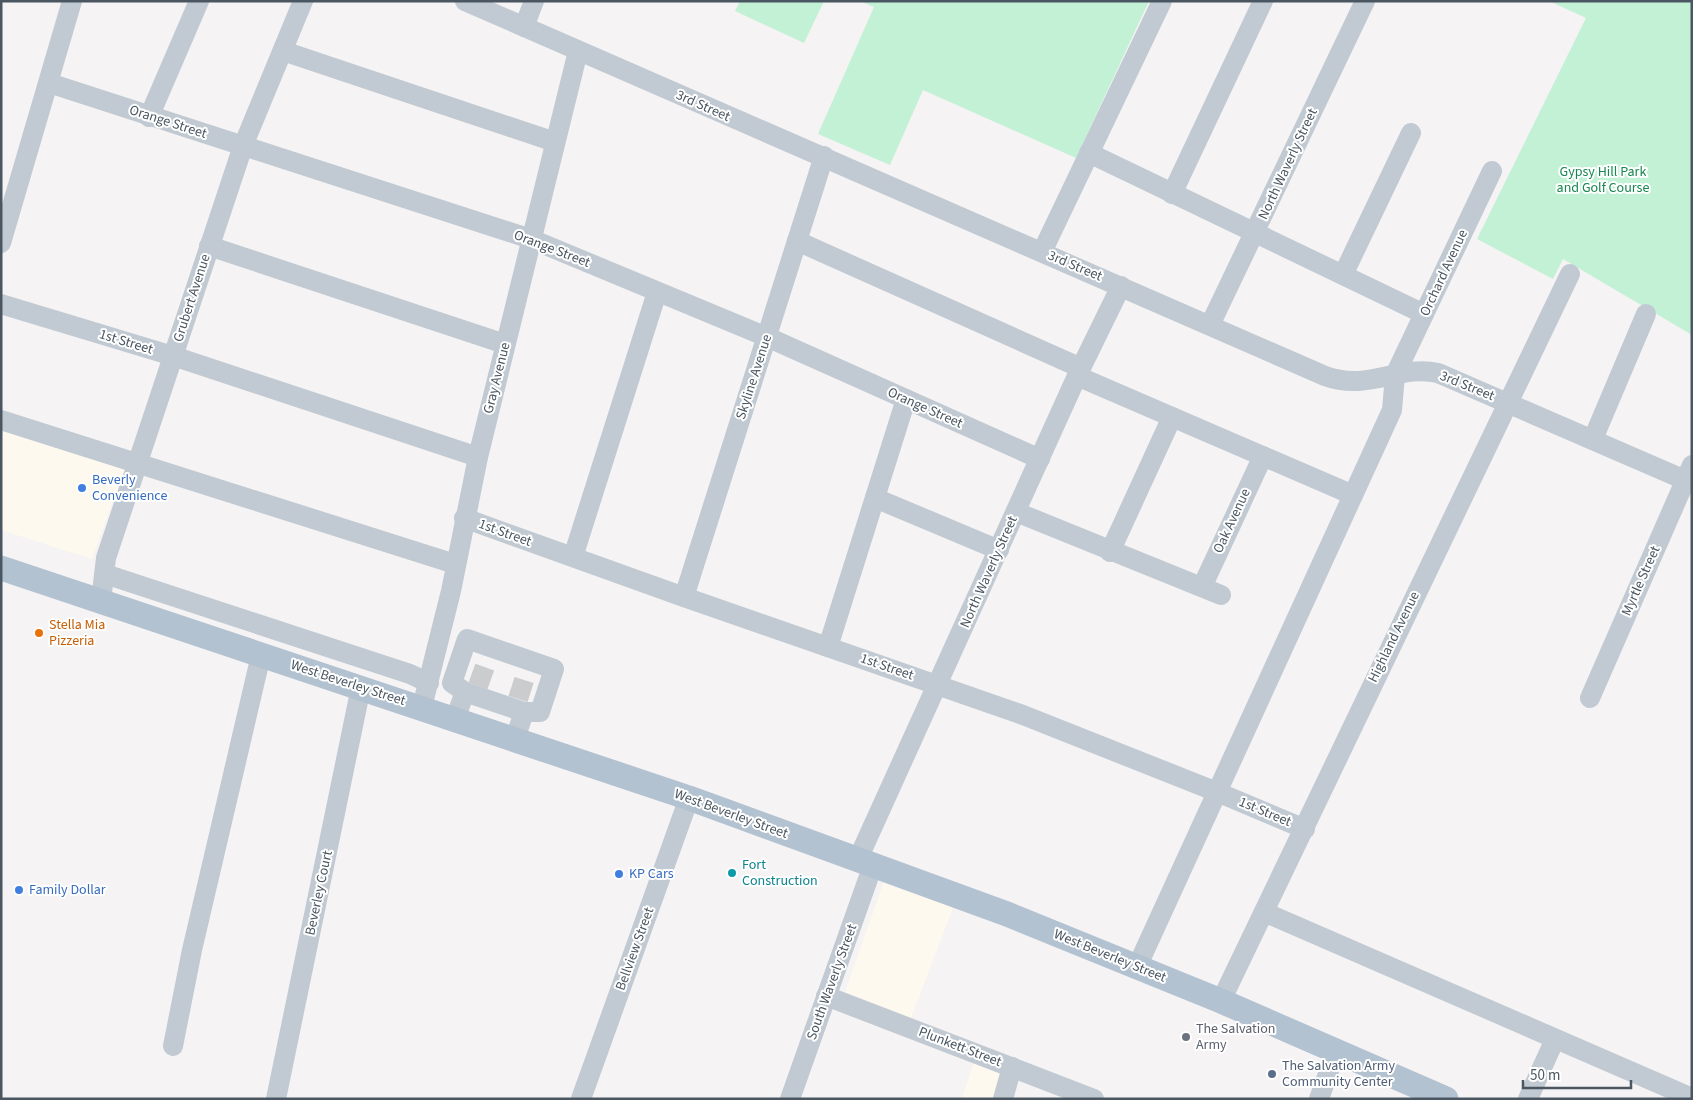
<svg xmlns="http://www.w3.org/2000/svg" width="1693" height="1100" font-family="'Source Sans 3',sans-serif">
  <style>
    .commercial { fill: #fdf9ef }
    .green { fill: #c3f1d5 }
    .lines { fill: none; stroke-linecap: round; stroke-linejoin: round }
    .minor-tunnel { stroke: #caccce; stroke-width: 20; stroke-dasharray: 20 10; stroke-linecap: butt }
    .minor { stroke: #c1cad2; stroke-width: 20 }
    .major { stroke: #b3c2d1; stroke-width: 25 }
    .shop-dot { fill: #3f7fe0; stroke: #fff; stroke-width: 2 }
    .food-dot { fill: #e8710a; stroke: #fff; stroke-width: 2 }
    .culture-dot { fill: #0f9aa8; stroke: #fff; stroke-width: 2 }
    .worship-dot { fill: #6b7280; stroke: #fff; stroke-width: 2 }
    .service-dot { fill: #5c6f8a; stroke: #fff; stroke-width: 2 }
    .labels { text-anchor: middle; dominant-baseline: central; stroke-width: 4; stroke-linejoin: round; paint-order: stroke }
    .street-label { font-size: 14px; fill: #4a5661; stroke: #fff }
    .park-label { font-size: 14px; fill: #17864f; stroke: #fff }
    .shop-label { font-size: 14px; fill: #366cbe; stroke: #fff; text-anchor: start }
    .food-label { font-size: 14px; fill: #c56008; stroke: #fff; text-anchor: start }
    .culture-label { font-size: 14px; fill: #0d838f; stroke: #fff; text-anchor: start }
    .worship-label { font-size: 14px; fill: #5b616d; stroke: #fff; text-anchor: start }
    .service-label { font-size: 14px; fill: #4e5e75; stroke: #fff; text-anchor: start }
  </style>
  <rect width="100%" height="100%" fill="#f5f3f3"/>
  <g class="commercial">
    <polygon points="1,423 127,462 92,559 1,530"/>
    <polygon points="885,878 955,903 911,1018 845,992"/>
    <polygon points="974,1061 1005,1073 996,1099 962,1099"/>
  </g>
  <g class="green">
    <polygon points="740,1 824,1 804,43 735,11"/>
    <polygon points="860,1 1149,1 1076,158 923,90 890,165 818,134 874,7"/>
    <polygon points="1549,1 1692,1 1692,335 1563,259 1553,279 1477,239 1586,18"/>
  </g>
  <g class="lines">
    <g class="minor-tunnel">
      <polyline points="478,686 487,661"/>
      <polyline points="518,699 526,674"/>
    </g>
    <g class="minor">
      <path d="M465 1 1325 376C1369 392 1399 364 1438 373L1692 483"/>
      <polyline points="524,27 534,1"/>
      <polyline points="283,51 555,142"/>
      <polyline points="49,83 531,239 767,337 1040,459"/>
      <polyline points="149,117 199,1"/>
      <polyline points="1089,153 1424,314"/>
      <polyline points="1172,194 1263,1"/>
      <polyline points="797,241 1081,368"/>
      <polyline points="1,243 72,1"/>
      <polyline points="209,246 505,344"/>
      <polyline points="1042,252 1162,1"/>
      <polyline points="1343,275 1411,133"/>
      <polyline points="1,304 173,356 478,457"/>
      <polyline points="1210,325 1365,1"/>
      <polyline points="1077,376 1353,495"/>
      <polyline points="1,420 455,564"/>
      <polyline points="1593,439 1646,314"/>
      <polyline points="875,498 999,550"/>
      <polyline points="1016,512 1221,595"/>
      <polyline points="464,518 684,597 1023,715 1217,792 1305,829"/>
      <polyline points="1110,552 1172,417"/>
      <polyline points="573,557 657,292"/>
      <polyline points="105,574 410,674 429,683"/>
      <polyline points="1202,587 1263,456"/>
      <polyline points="684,597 824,156"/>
      <polyline points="101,601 106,558 243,146 303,1"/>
      <polyline points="828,647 906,399"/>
      <polyline points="465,692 452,683 467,639 554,669 540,712 524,712"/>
      <polyline points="1590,698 1692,465"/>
      <polyline points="422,707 451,591 478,457 578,51"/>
      <polyline points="455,719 465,692 524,712 515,739"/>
      <polyline points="858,859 1077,376 1121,286"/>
      <polyline points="1264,912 1692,1098"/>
      <polyline points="1137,967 1392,410 1395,375 1492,171"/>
      <polyline points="826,996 1094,1099"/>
      <polyline points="1221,1001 1570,274"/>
      <polyline points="173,1046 192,950 261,655"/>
      <polyline points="276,1099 361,687"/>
      <polyline points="581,1099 689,798"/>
      <polyline points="790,1099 873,865"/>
      <polyline points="1003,1099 1012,1067"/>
      <polyline points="1319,1099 1336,1051"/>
      <polyline points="1528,1099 1555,1039"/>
    </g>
    <polyline class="major" points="1,568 689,798 1007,914 1221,1001 1446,1099"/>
  </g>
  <g class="shop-dot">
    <circle cx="82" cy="488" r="5"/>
    <circle cx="619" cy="874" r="5"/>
    <circle cx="19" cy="890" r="5"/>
  </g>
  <circle class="food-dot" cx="39" cy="633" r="5"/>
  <circle class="culture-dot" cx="732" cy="873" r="5"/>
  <circle class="worship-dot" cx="1186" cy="1037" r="5"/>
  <circle class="service-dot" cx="1272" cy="1074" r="5"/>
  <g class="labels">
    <g class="street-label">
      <text transform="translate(703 106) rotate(24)">3rd Street</text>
      <text transform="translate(168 122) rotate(18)">Orange Street</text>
      <text transform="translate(1288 164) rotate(-65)">North Waverly Street</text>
      <text transform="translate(552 249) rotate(21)">Orange Street</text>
      <text transform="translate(1075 266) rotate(23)">3rd Street</text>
      <text transform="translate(1444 273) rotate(-65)">Orchard Avenue</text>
      <text transform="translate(192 298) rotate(-72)">Grubert Avenue</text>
      <text transform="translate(126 342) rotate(17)">1st Street</text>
      <text transform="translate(754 377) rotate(-72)">Skyline Avenue</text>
      <text transform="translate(497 378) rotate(-76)">Gray Avenue</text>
      <text transform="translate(1467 386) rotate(22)">3rd Street</text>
      <text transform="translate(925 408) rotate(24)">Orange Street</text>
      <text transform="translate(1232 521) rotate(-65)">Oak Avenue</text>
      <text transform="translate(505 533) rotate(20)">1st Street</text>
      <text transform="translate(989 572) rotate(-66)">North Waverly Street</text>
      <text transform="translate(1641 581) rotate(-66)">Myrtle Street</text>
      <text transform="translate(1394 637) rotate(-64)">Highland Avenue</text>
      <text transform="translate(887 667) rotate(19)">1st Street</text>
      <text transform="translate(348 683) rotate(18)">West Beverley Street</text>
      <text transform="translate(1265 812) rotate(23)">1st Street</text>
      <text transform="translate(731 814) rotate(20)">West Beverley Street</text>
      <text transform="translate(319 893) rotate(-78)">Beverley Court</text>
      <text transform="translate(635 949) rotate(-70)">Bellview Street</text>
      <text transform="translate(1110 956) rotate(22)">West Beverley Street</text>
      <text transform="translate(832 982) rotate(-70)">South Waverly Street</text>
      <text transform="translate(960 1047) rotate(21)">Plunkett Street</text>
    </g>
    <g class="park-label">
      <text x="1603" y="172">Gypsy Hill Park<tspan x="1603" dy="16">and Golf Course</tspan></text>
    </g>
    <g class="shop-label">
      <text x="92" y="480">Beverly<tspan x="92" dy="16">Convenience</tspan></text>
      <text x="629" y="874">KP Cars</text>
      <text x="29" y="890">Family Dollar</text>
    </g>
    <g class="food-label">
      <text x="49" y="625">Stella Mia<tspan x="49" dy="16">Pizzeria</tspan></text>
    </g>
    <g class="culture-label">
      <text x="742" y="865">Fort<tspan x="742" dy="16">Construction</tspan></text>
    </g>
    <g class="worship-label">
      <text x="1196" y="1029">The Salvation<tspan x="1196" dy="16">Army</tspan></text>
    </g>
    <g class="service-label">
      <text x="1282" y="1066">The Salvation Army<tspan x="1282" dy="16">Community Center</tspan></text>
    </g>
  </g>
  <rect width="1693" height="1100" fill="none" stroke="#4a5661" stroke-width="5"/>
  <path d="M1523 1080v8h108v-8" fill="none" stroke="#4a5661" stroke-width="2.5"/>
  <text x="1530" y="1080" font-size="15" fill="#4a5661" stroke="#ffffff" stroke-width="4" paint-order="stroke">50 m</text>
</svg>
